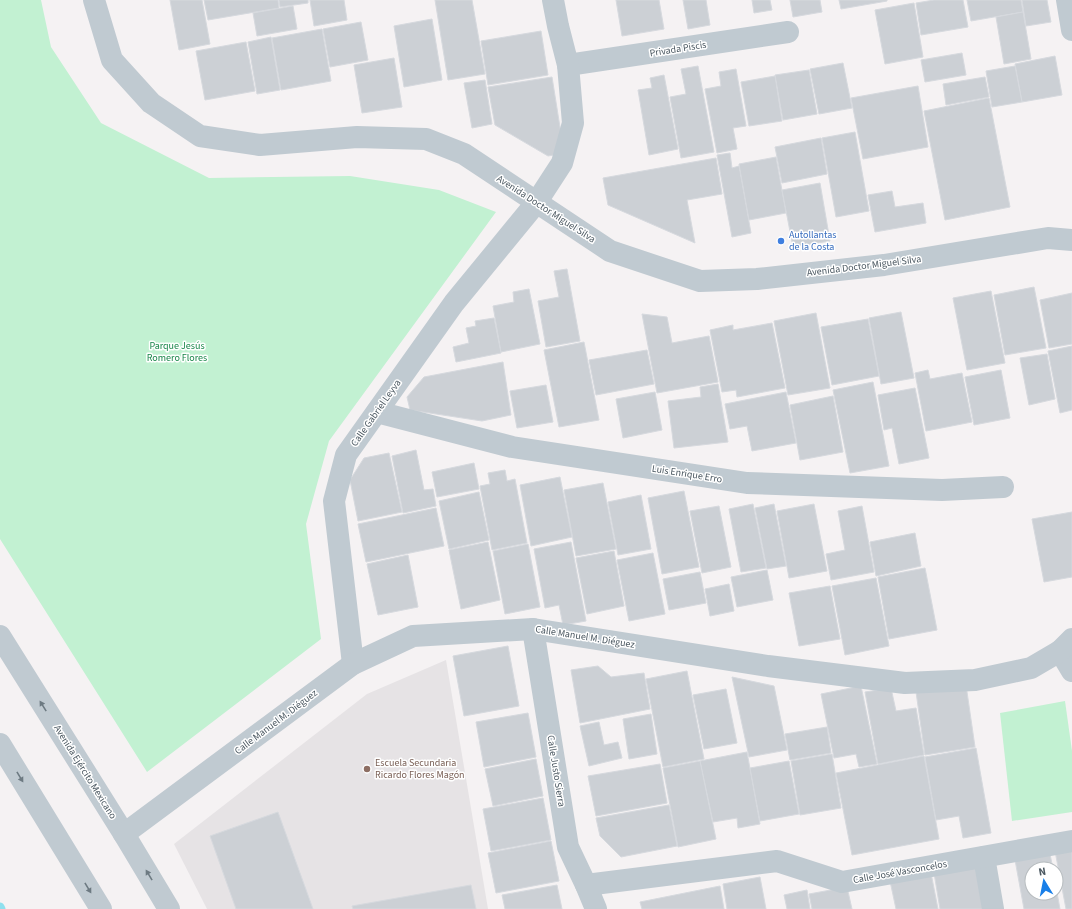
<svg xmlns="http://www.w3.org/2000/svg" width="1072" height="909" font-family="'Source Sans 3',sans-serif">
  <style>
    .education { fill: #e6e3e5 }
    .green { fill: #c2f1d2 }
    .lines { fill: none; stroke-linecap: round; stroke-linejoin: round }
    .stream { stroke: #8fe0ee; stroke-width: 9 }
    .building { fill: #ccd0d5; stroke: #d6d9de }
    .minor { stroke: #c0cad1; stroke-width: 22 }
    .oneway { fill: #6d7a82 }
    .shop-dot { fill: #3f7fe0; stroke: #fff; stroke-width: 1.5 }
    .education-dot { fill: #8d6e63; stroke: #fff; stroke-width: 1.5 }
    .labels { text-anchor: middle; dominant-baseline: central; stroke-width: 3; stroke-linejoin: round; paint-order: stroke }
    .street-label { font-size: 10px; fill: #4a5760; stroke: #fff }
    .shop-label { font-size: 10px; fill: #366cbe; stroke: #fff; text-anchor: start }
    .park-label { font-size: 10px; fill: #178548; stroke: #fff }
    .education-label { font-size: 10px; fill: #785e54; stroke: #fff; text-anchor: start }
  </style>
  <rect width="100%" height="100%" fill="#f5f2f3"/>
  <polygon class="education" points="446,660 488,909 207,909 174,844 367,694"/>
  <g class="green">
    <polygon points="0,0 41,0 51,47 101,123 209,178 350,176 439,190 496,212 329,441 306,524 321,639 147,772 0,539"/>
    <polygon points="1065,701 1072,751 1072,812 1012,821 1000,713"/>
  </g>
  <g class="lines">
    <polyline class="stream" points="0,907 1,909"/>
  </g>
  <g class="building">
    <polygon points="170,0 202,0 210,44 179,50"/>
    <polygon points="204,0 278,0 279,8 208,20"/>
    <polygon points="279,0 308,0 308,3 280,7"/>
    <polygon points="310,0 344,0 347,20 314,26"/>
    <polygon points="435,0 472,0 485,74 448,80"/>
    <polygon points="616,0 659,0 664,29 622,36"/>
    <polygon points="683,0 706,0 710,25 688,29"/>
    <polygon points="752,0 770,0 772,10 754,13"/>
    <polygon points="790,0 820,0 822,12 793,17"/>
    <polygon points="839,0 887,0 887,1 841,9"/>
    <polygon points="934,0 963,0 968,27 921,35 916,3"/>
    <polygon points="967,0 1021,0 1023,12 971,21"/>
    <polygon points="1022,0 1047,0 1051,22 1026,26"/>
    <polygon points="914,3 923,57 885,64 875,10"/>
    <polygon points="293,6 297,29 257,36 253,13"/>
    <polygon points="1023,12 1031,59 1004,64 996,17"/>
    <polygon points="432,19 442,80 404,87 394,26"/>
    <polygon points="361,22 368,60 330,67 323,29"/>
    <polygon points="322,29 331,81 281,90 272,38"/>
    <polygon points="541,31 548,75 488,85 481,41"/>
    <polygon points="271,37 280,90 257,94 248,42"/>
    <polygon points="246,42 255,91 205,100 196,51"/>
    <polygon points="962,53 966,75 925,82 921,60"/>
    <polygon points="1055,56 1062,95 1022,102 1015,64"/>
    <polygon points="394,58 402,107 362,113 354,65"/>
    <polygon points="843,63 852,108 819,114 810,69"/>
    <polygon points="698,66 714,152 681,158 670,97 686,94 681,69"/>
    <polygon points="1015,66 1022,102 992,107 986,71"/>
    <polygon points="736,69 746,126 733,128 737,149 717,153 705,89 721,86 719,72"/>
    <polygon points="809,70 817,114 783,120 775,75"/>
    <polygon points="664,75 678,149 649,155 638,90 652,88 650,78"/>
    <polygon points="775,76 782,121 749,126 741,82"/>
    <polygon points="552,77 563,146 559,154 548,156 495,125 488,87"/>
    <polygon points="985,77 989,97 946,105 943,84"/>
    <polygon points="485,80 492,124 472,128 464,83"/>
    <polygon points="918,86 928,147 863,159 851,98"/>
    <polygon points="989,98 1010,207 945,220 924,111"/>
    <polygon points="855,132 869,211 836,217 822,138"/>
    <polygon points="821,138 827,174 782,183 775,147"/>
    <polygon points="730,153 732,168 739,166 751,233 732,237 717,155"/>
    <polygon points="776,157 786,213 749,220 739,164"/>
    <polygon points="716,158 722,194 687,200 695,243 608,205 603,178"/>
    <polygon points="820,183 830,241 793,247 782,190"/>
    <polygon points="892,191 895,207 923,203 926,223 875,232 868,195"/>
    <polygon points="567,269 580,341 546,347 538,301 559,297 554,271"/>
    <polygon points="1034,287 1046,348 1005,355 994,295"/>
    <polygon points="529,289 540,344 501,352 493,306 514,302 513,292"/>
    <polygon points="991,291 1005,363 967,370 953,298"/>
    <polygon points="1072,293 1072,344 1049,348 1040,300"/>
    <polygon points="901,312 914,378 881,384 869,318"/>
    <polygon points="816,313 830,388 788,395 774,321"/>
    <polygon points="642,314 667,317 672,343 709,336 718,382 657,393"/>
    <polygon points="494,318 501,353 456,362 453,347 469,343 466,328 476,326 475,321"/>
    <polygon points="868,319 879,376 832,385 821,327"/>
    <polygon points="772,323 785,388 737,397 736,390 722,392 710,330 733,325 733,330"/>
    <polygon points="584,342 599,420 559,427 544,350"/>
    <polygon points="1072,346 1072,410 1060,413 1048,351"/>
    <polygon points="647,350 654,384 596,395 589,360"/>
    <polygon points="1047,354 1055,399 1029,405 1020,358"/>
    <polygon points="503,362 511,415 482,421 410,410 407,397 424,377"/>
    <polygon points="928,370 930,379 962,373 972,422 926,431 915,373"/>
    <polygon points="1001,370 1010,418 974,425 965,377"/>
    <polygon points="873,382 889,466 850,473 833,390"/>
    <polygon points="718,384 728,442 674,448 668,401 701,397 700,387"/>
    <polygon points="546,385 553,422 517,428 510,391"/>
    <polygon points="915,388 929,458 899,464 892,428 884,430 878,395"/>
    <polygon points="655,392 662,430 623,438 616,399"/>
    <polygon points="786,392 796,443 752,451 747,426 730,429 725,404"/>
    <polygon points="833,396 843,452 800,460 790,405"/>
    <polygon points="416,450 424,490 433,489 436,506 403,513 392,456"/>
    <polygon points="389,453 402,512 358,521 350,480 364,458"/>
    <polygon points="474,463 479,489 437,497 432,472"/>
    <polygon points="505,470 507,481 515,479 527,543 492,550 480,486 490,484 488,473"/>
    <polygon points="560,477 572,537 531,546 520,485"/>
    <polygon points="603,483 616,549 576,556 564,490"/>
    <polygon points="684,491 699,567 662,574 648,498"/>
    <polygon points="479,492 489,540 449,549 439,501"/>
    <polygon points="641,495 651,549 618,555 608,502"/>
    <polygon points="753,504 766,568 741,572 729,509"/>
    <polygon points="774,504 786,566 767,569 755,508"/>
    <polygon points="814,504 827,571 789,578 777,511"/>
    <polygon points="719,506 731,567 702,573 690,511"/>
    <polygon points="862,506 874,572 831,580 826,554 845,550 838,511"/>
    <polygon points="436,508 444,546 366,562 358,524"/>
    <polygon points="1072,512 1072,577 1044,582 1032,519"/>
    <polygon points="915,533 921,566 876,576 870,542"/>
    <polygon points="488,542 500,600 461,609 449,550"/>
    <polygon points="571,542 586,621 563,625 559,605 545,608 534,549"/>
    <polygon points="528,544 540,607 505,614 493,551"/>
    <polygon points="614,551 624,606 587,614 576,558"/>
    <polygon points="653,553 665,614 629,621 617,560"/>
    <polygon points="408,555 418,607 378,615 367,564"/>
    <polygon points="925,568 937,630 889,639 878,577"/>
    <polygon points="767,570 773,600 737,607 731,577"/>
    <polygon points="700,572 706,603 669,610 663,579"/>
    <polygon points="876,578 889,646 845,655 832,586"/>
    <polygon points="729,584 734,611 710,616 705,589"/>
    <polygon points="830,586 840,639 799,646 789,593"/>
    <polygon points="508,646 519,706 464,716 453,656"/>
    <polygon points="598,666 611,677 644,673 650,709 580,723 571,670"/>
    <polygon points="687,671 704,759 663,767 646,679"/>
    <polygon points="732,677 774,686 787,750 749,757"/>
    <polygon points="966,685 975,747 925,755 916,692"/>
    <polygon points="861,686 877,764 859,767 856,754 834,758 821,694"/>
    <polygon points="891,688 896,711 916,708 924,755 878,764 865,692"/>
    <polygon points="726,689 737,743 704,749 693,695"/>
    <polygon points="528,713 536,757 484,767 476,722"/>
    <polygon points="651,714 657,754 629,759 623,719"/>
    <polygon points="599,722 604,745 618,742 622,758 589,766 580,726"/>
    <polygon points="827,727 831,753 790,760 785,734"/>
    <polygon points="976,748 991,833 963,838 959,816 936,820 925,757"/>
    <polygon points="747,752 760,824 738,828 737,818 713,822 700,761"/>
    <polygon points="832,754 841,808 800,815 791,761"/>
    <polygon points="924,756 939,839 852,855 836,773"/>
    <polygon points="536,759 543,796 493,806 485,769"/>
    <polygon points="700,761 716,839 678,847 663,768"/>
    <polygon points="789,761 799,814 760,821 750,768"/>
    <polygon points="660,764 667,803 596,816 588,776"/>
    <polygon points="543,798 551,840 491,851 483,809"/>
    <polygon points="669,805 677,846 621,857 600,836 596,818"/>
    <polygon points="278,812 313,909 236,909 210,836"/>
    <polygon points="551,841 559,881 496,893 488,853"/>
    <polygon points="1072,848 1072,909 1066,909 1055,851"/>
    <polygon points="1050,854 1053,869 1032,869 1032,893 1056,893 1056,887 1060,909 1024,909 1015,860"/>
    <polygon points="976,865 984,909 940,909 934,873"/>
    <polygon points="931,873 938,909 896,909 890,881"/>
    <polygon points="760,877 766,909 727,909 723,884"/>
    <polygon points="471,885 476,909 353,909 352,906"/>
    <polygon points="557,885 562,909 505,909 502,895"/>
    <polygon points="720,886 724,909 642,909 640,902"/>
    <polygon points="847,887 852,909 812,909 809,894"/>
    <polygon points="807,890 810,909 787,909 784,895"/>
  </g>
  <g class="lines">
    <g class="minor">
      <polyline points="94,0 112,60 151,103 200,136 260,145 357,137 426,139 464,154 610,251 700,281 757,279 884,265 1048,238 1072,240"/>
      <polyline points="1067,0 1072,30"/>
      <polyline points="568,65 788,32"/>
      <polyline points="377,412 512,447 747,483 942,490 1003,487"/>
      <polyline points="533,629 568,847 586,885 596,909"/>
      <polyline points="0,636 124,834 169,909"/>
      <polyline points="1060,651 1072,671"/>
      <polyline points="353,664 334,501 346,455 454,303 536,203 562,163 573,123 568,65 558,26 553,0"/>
      <polyline points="0,744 101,909"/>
      <polyline points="124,834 353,664 413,636 533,629 768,666 905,683 975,680 1031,668 1060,651 1072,639"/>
      <polyline points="984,857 993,909"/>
      <polyline points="586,885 777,861 842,882 1072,841"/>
    </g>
  </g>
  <defs><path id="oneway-solid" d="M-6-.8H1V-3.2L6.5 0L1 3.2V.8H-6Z"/></defs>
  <g class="oneway">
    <use href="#oneway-solid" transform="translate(43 706) rotate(-122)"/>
    <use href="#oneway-solid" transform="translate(20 777) rotate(59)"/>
    <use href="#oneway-solid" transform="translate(149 875) rotate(-121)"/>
    <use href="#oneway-solid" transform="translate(88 888) rotate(59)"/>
  </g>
  <circle class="shop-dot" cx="781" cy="241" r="4"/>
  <circle class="education-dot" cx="367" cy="769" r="4"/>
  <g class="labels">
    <g class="street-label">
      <text transform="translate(678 49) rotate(-9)">Privada Piscis</text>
      <text transform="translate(546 209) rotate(33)">Avenida Doctor Miguel Silva</text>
      <text transform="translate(864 266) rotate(-7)">Avenida Doctor Miguel Silva</text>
      <text transform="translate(376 413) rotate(-55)">Calle Gabriel Leyva</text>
      <text transform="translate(687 474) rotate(9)">Luis Enrique Erro</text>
      <text transform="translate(585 637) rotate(9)">Calle Manuel M. Diéguez</text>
      <text transform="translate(276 722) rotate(-37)">Calle Manuel M. Diéguez</text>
      <text transform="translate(556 771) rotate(81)">Calle Justo Sierra</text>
      <text transform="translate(85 772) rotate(58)">Avenida Ejército Mexicano</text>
      <text transform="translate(900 872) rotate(-10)">Calle José Vasconcelos</text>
    </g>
    <g class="shop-label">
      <text x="789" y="235">Autollantas<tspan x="789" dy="12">de la Costa</tspan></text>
    </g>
    <g class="park-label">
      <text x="177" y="346">Parque Jesús<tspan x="177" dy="12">Romero Flores</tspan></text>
    </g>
    <g class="education-label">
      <text x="375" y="763">Escuela Secundaria<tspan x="375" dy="12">Ricardo Flores Magón</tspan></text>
    </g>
  </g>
  <g transform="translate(1044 881) rotate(350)"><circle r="19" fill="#ffffff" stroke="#b7bcbf"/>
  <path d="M0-3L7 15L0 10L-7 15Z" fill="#197fe8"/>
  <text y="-6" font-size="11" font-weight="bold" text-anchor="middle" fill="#4a5760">N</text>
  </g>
</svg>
